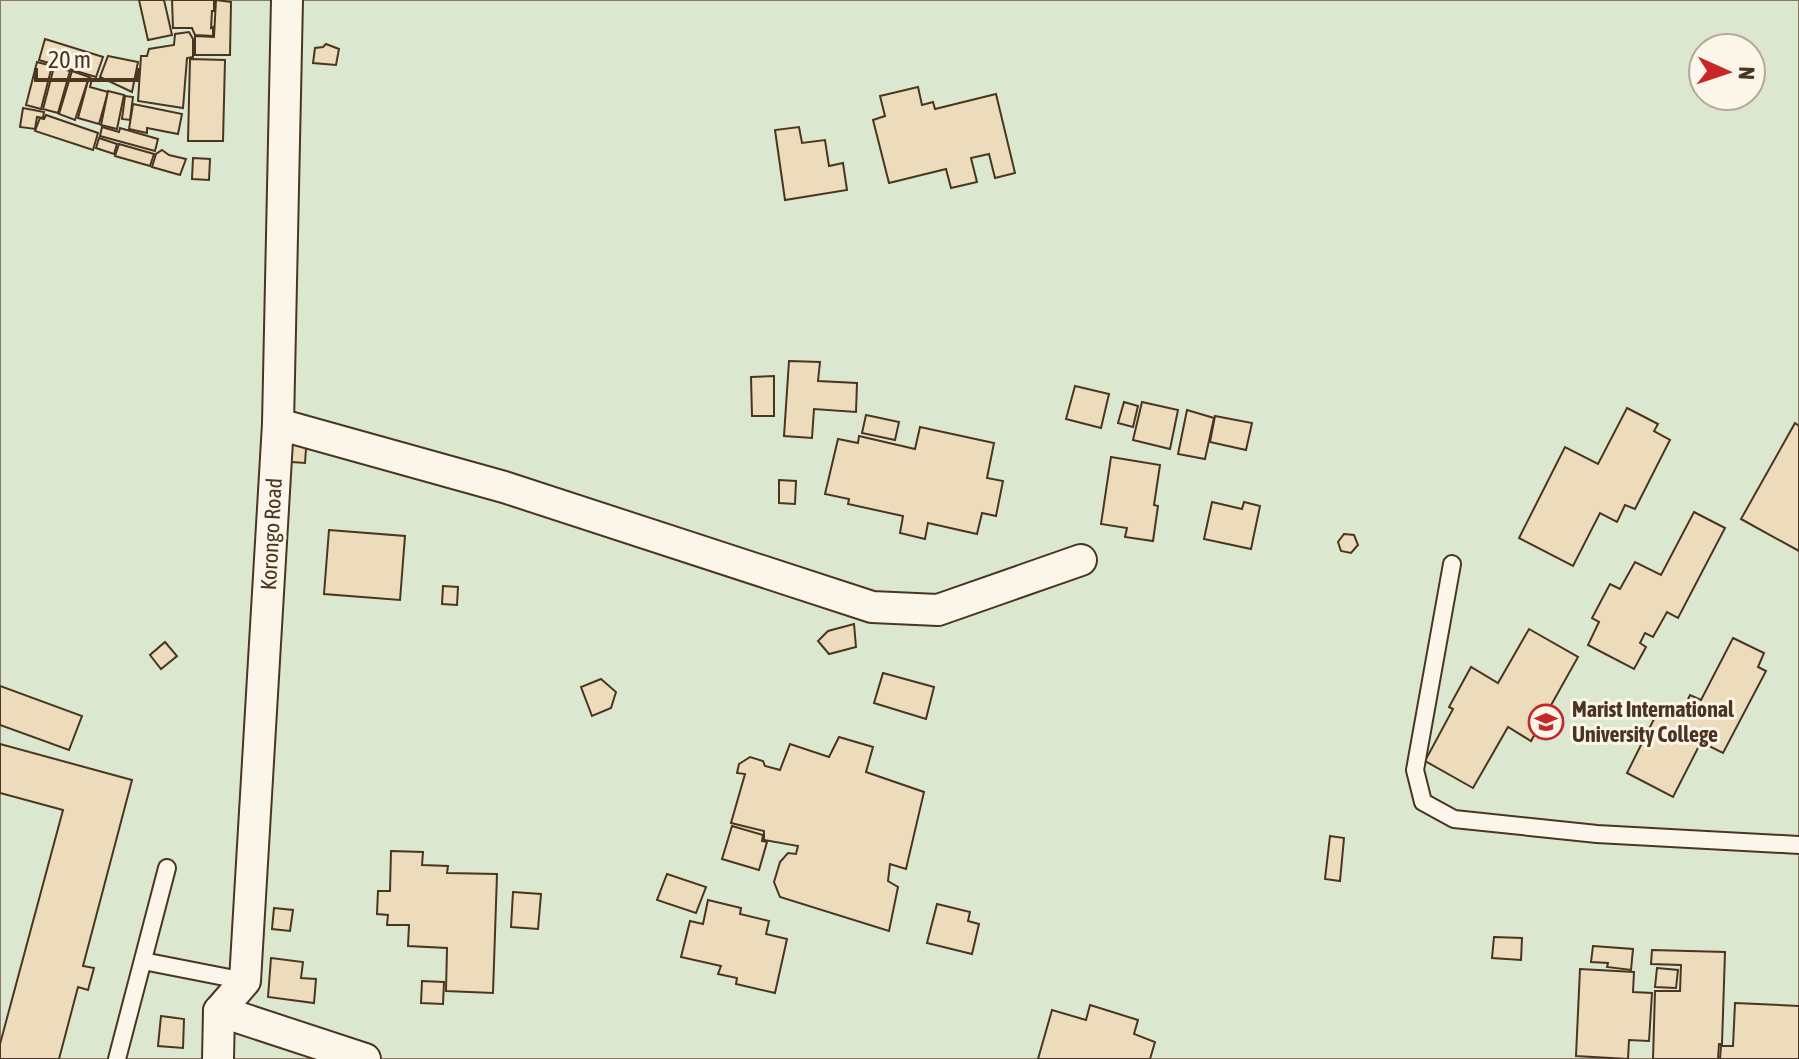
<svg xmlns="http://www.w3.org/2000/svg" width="1799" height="1059" font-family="'Asap Condensed',sans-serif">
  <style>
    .garden { fill: #dce7d0; stroke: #887966; stroke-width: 2; fill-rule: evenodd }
    .building { fill: #ecdcbc; stroke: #4a3520; stroke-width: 2 }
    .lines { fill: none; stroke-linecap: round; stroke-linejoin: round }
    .service-casing { stroke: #4a3520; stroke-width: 20 }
    .minor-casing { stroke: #4a3520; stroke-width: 34 }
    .service { stroke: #fbf6e9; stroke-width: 16 }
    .minor { stroke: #fbf6e9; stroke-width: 30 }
    .labels { text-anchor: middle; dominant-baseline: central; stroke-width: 6; stroke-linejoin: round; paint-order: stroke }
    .street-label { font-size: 22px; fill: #4a3520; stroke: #fbf6e9 }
    .poi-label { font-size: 22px; font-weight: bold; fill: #4a3520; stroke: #fbf6e9; text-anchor: start }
  </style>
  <rect width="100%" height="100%" fill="#fbf6e9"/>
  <path class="garden" d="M0 0H1799V1059H0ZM1703 48H1751V96H1703Z"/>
  <g class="building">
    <polygon points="139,0 164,0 172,35 148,40"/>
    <polygon points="172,0 214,0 214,11 212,11 211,28 213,27 213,36 195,35 192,28 173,28"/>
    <polygon points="216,0 231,2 230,55 195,55 195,36 214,37"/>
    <polygon points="189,32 193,39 193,57 187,58 183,108 138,101 141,56 147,56 149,49 174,45 175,34"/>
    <polygon points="45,39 103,57 96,77 39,60"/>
    <polygon points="326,44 339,49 336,65 313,63 315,48 323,47"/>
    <polygon points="108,56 138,62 132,92 100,77"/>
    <polygon points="190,59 225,60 223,141 188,141"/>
    <polygon points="37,62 52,66 41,109 26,105"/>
    <polygon points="54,67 70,71 58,113 43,109"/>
    <polygon points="72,71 89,77 75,120 59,114"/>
    <polygon points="89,77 92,79 90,87 108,92 99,124 78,118"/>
    <polygon points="918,87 922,105 933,102 935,109 996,94 1015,173 995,178 989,154 971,158 977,182 951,188 946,169 889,183 873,120 885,116 880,96"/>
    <polygon points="108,91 124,95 117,129 101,125"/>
    <polygon points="125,96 133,97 130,120 122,119"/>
    <polygon points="133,104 182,114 178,134 147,128 147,133 129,129"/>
    <polygon points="23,108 44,112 43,118 37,117 35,129 20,127"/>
    <polygon points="46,115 98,133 93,150 35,131 40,118 44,119"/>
    <polygon points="102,127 119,132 120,128 158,139 155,151 100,136"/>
    <polygon points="799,127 802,143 825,140 829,166 843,163 847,190 785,200 775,130"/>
    <polygon points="99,138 117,144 114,154 96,148"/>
    <polygon points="119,144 154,154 150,166 115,156"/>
    <polygon points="162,150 169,155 186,159 180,175 152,167 156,154"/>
    <polygon points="193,158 210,159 209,180 192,179"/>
    <polygon points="789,361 820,362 818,381 857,383 856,412 814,409 812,438 784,436"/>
    <polygon points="774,376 774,416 752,416 751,377"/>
    <polygon points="1075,386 1109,394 1101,428 1066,419"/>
    <polygon points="1124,402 1138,406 1133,427 1118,423"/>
    <polygon points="1142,402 1178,410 1170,449 1133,440"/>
    <polygon points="1627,408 1658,424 1654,431 1670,440 1635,509 1625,505 1617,522 1600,513 1573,566 1519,538 1565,447 1598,464"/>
    <polygon points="1187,410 1214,418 1205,459 1178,454"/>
    <polygon points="866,415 899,422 895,440 862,433"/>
    <polygon points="1215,416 1252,423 1246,450 1210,442"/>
    <polygon points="1795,423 1799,426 1799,551 1741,519"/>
    <polygon points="920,427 994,443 987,478 1003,481 996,516 982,513 977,534 928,523 925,539 900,533 903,516 848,504 849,499 825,494 838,439 858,443 859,436 915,449"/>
    <polygon points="294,435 307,435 305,463 279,461"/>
    <polygon points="1111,457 1160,465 1154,505 1158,506 1153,541 1125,537 1127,528 1101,524"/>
    <polygon points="779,480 796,481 795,504 779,503"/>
    <polygon points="1212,502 1242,509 1244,502 1260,506 1251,549 1204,539"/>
    <polygon points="1694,512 1725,528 1678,618 1667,612 1653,637 1645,633 1640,643 1646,647 1634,669 1588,645 1599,622 1592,618 1610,584 1620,589 1635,562 1661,575"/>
    <polygon points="329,530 405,536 400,600 324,594"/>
    <polygon points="1344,534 1354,535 1358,545 1351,553 1341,551 1338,542"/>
    <polygon points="443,586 458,587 457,605 442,604"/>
    <polygon points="854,624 856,647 829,654 818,641 828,631"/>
    <polygon points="1529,629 1578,657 1531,741 1508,727 1473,788 1425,761 1453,709 1449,707 1471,667 1498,683"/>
    <polygon points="1733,638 1764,653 1758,667 1766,671 1723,753 1701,742 1673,797 1627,773 1662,703 1682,712 1690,695 1701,700"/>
    <polygon points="165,642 177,656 161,669 150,655"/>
    <polygon points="883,673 934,687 926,719 874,703"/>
    <polygon points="601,679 616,692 611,708 592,716 581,687"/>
    <polygon points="0,686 82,716 69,750 0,725"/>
    <polygon points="839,737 873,747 866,772 924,792 906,869 890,864 888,881 898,887 889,931 780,897 774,882 780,862 788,853 796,854 798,846 764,840 764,831 731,823 745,774 737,773 739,764 750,757 763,761 765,766 780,770 790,744 829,757"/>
    <polygon points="0,744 132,780 83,966 94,968 88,990 78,987 59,1059 0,1059 0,1044 63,810 0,793"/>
    <polygon points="732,826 763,835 762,841 767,842 759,870 722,859"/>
    <polygon points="1330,836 1344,838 1340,881 1325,879"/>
    <polygon points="391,851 423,852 422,865 448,866 447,873 497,874 493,993 446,991 447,948 408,946 409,925 387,925 388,915 377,914 378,891 390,891"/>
    <polygon points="667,874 706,887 696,913 657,900"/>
    <polygon points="513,892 541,894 538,929 511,927"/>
    <polygon points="708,900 741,908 740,914 769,921 766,934 787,939 775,993 736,984 737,978 718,974 721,966 681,957 690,921 703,924"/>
    <polygon points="937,904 970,912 968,921 979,924 972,954 927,943"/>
    <polygon points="274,908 293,910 290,931 272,929"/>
    <polygon points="1494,937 1522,938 1521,960 1492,958"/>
    <polygon points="1593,946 1633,949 1631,970 1607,967 1608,963 1591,962"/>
    <polygon points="1652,950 1725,952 1722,1044 1719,1044 1718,1059 1653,1059 1655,991 1680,991 1681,965 1651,964"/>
    <polygon points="271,958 303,962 301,978 316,979 314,1003 268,997"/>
    <polygon points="1657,968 1678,970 1676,988 1655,987"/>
    <polygon points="1580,969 1634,972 1633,992 1652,993 1649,1041 1629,1040 1628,1059 1576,1056"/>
    <polygon points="422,981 444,982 443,1004 421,1003"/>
    <polygon points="1735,1003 1799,1006 1799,1059 1720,1059 1721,1046 1733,1046"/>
    <polygon points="1090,1005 1138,1020 1134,1034 1155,1042 1150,1059 1038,1059 1052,1010 1086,1020"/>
    <polygon points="161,1016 184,1019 183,1048 158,1046"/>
  </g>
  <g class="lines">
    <g class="service-casing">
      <g id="service">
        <polyline points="1452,564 1415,770 1423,802 1454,819 1597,834 1799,845"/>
        <polyline points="143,961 245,981"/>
        <polyline points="117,1059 167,868"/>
      </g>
    </g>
    <g class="minor-casing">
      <g id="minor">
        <polyline points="278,424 504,487 872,607 938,610 1081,560"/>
        <polyline points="219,1011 365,1059"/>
        <polyline points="218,1059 219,1011 245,981 278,424 287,0"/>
      </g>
    </g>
    <use href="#service" class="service"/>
    <use href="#minor" class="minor"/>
  </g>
  <defs>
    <g id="university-ring" transform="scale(1.8)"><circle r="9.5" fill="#fbf6e9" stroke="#c62828" stroke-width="1.5"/><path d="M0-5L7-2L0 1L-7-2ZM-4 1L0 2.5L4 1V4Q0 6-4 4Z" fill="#c62828"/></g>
  </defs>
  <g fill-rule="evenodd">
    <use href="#university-ring" x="1546" y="722"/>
  </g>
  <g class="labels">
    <g class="street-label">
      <text transform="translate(271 534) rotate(-87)">Korongo Road</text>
    </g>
    <g class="poi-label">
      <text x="1572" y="709">Marist International<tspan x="1572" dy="25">University College</tspan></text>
    </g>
  </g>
  <g transform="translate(1727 72) rotate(93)"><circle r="38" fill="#fbf6e9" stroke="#b4a999" stroke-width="2"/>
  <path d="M0-6L14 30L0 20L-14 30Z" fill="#c62828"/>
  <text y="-12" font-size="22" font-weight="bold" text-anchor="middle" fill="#4a3520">N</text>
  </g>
  <path d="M36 68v12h102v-12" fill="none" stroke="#4a3520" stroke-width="4"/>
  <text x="48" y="68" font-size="24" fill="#4a3520" stroke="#fbf6e9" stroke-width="6" paint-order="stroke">20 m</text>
</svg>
